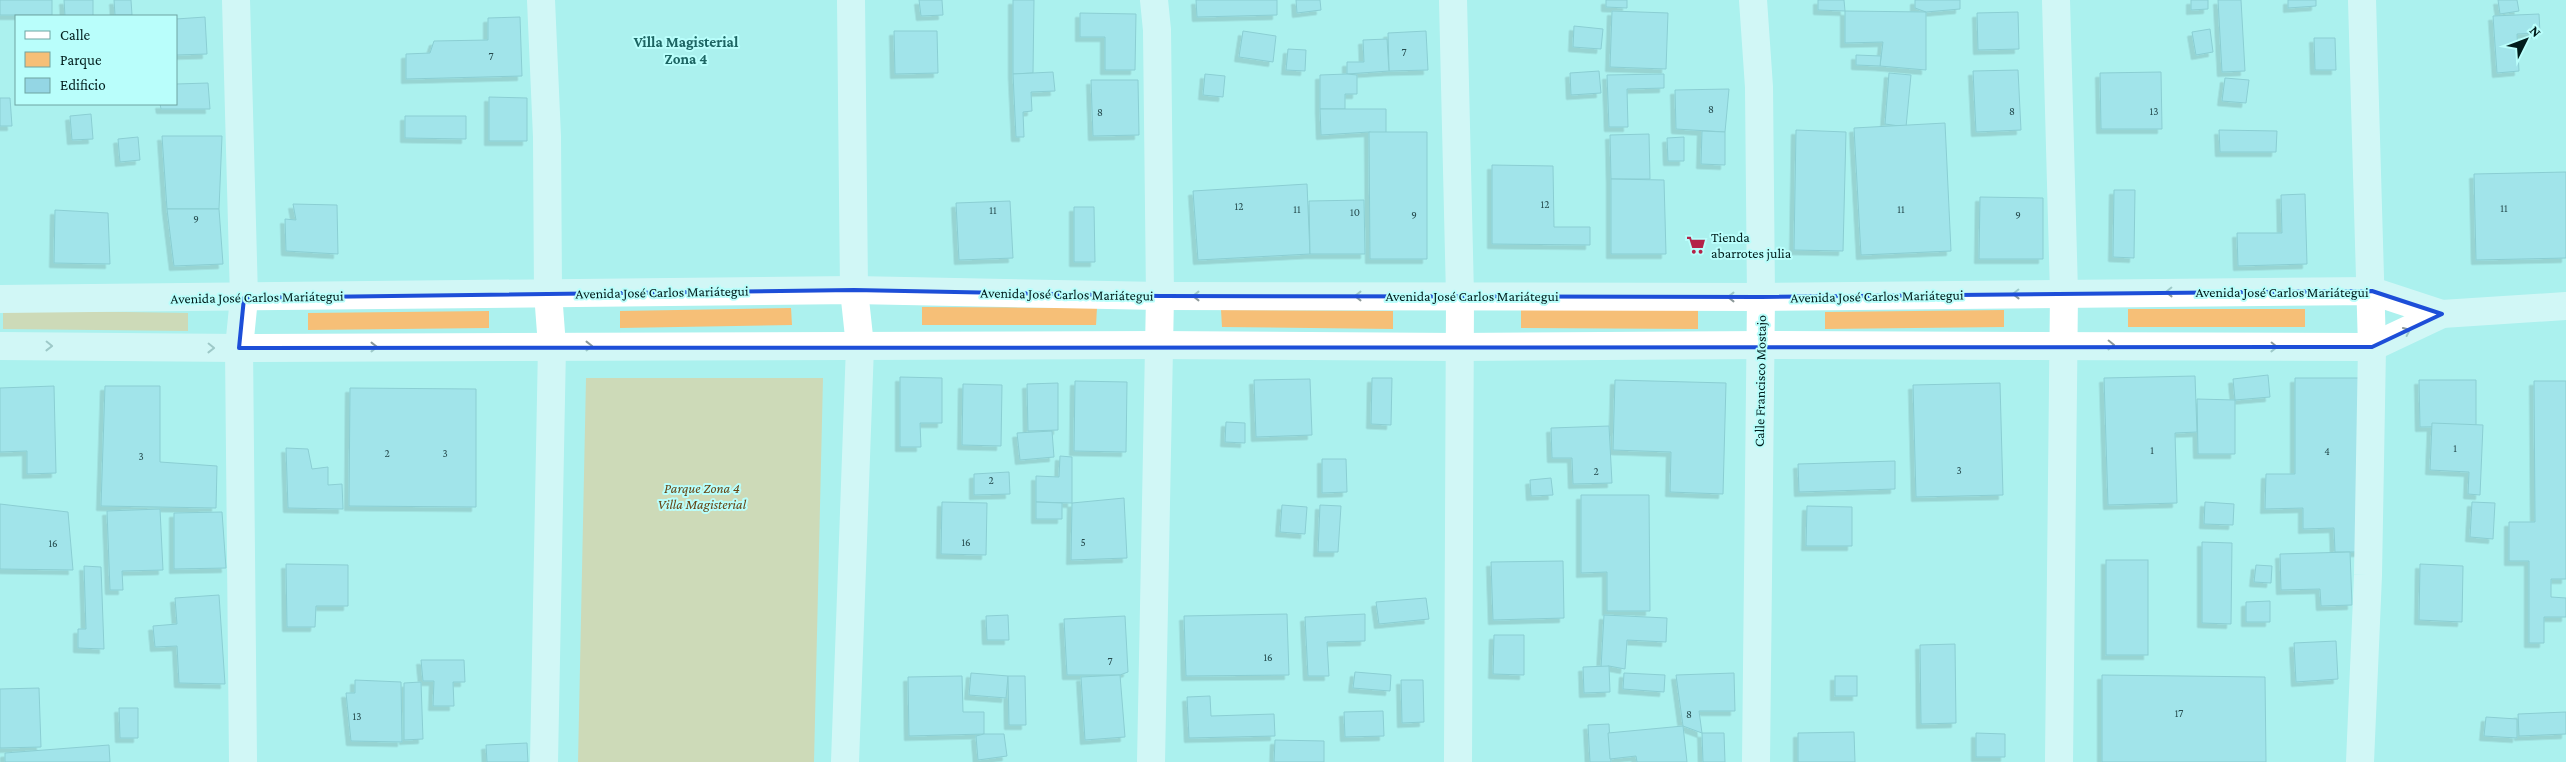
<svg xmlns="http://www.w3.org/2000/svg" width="2566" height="762" font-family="'Crimson Pro',serif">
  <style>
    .green { fill: #f6bf77 }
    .building { fill: #94d6e4; stroke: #63a4b1; filter: url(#shadow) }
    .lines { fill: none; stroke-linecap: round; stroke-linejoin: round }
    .minor { stroke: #fff; stroke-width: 28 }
    .oneway { stroke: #8d9999 }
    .marked { fill: none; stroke: #1d4ed8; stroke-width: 4; stroke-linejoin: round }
    .labels { text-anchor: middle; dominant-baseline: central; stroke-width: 4; stroke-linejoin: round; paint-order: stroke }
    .number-label { font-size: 11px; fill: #264b4e }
    .poi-label { font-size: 14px; fill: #011d1c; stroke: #b9fefb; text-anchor: start }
    .street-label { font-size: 14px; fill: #011d1c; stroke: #b9fefb }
    .park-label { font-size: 14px; font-style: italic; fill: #664413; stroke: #b9fefb }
    .neighbourhood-label { font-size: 15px; font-weight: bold; fill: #1c6462; stroke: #b9fefb }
  </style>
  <defs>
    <filter id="shadow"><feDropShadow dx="-4.5" dy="4.5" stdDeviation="0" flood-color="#0004"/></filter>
  </defs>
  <rect width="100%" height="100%" fill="#acf1ee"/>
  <g class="green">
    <polygon points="922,307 1097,308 1096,325 922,325"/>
    <polygon points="791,308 792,325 620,328 620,311"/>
    <rect x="2128" y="309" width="177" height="18"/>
    <polygon points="3,310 188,313 188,331 3,329"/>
    <polygon points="1221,310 1393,311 1393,329 1222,327"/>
    <polygon points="1521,310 1698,310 1698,329 1521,328"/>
    <polygon points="2004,310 2004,327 1825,329 1825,312"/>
    <polygon points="489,311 489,328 308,330 308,313"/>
    <polygon points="586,378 823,378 814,762 578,762"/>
  </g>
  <g class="building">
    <rect x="0" y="0" width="52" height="15"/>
    <polygon points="64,0 93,0 93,16 65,16"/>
    <polygon points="114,0 131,0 132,15 115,15"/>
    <polygon points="919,0 942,0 943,15 921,16"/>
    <polygon points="1013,0 1034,0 1033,73 1013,74"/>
    <polygon points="1196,0 1277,0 1277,15 1197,17"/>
    <polygon points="1296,0 1320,0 1321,10 1297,13"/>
    <polygon points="1606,0 1627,0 1627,8 1606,7"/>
    <polygon points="1818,0 1844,0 1845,11 1818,10"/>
    <polygon points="1915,0 1960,0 1960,9 1926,12 1915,8"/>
    <polygon points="2191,0 2208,0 2208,9 2191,10"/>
    <polygon points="2218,0 2241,0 2245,71 2222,72"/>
    <polygon points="2288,0 2316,0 2316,6 2288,8"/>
    <polygon points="2498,0 2517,0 2519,11 2500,14"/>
    <polygon points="1612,11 1668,13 1666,69 1610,67"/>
    <polygon points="1845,11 1926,12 1926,70 1880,66 1883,42 1845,43"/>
    <polygon points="2018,12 2019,49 1978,50 1977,13"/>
    <polygon points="1080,13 1136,14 1135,70 1105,70 1105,37 1080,37"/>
    <polygon points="2539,14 2540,33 2517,34 2519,71 2497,73 2493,16"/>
    <polygon points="205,17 207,54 176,55 176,19"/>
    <polygon points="520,17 522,76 406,79 406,54 430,53 434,41 488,40 488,18"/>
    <polygon points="1574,26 1603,29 1601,49 1573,47"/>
    <polygon points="2210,29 2213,52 2196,55 2192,32"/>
    <polygon points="894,31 937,31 938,73 895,74"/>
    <polygon points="1243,31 1276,36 1273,62 1239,57"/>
    <polygon points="1426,31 1428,70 1389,71 1388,33"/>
    <polygon points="2314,38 2335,38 2336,70 2315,70"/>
    <polygon points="1387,39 1389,71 1347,74 1347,62 1364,62 1363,40"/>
    <polygon points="1288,49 1306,50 1305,71 1286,70"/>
    <polygon points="1856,55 1881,56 1880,66 1856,65"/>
    <polygon points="2018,70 2021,130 1976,132 1973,71"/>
    <polygon points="1599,71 1601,93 1571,95 1570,73"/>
    <polygon points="1053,72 1055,91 1031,92 1032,111 1023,112 1024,137 1016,137 1013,74"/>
    <polygon points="2161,72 2162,129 2101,129 2100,73"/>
    <polygon points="1889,73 1911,75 1906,127 1885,124"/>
    <polygon points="1205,74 1225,76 1223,97 1203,95"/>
    <polygon points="1347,74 1357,75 1357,94 1345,94 1345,109 1320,109 1320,75"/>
    <polygon points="1664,74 1664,88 1627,89 1628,127 1609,127 1607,75"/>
    <polygon points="2225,78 2249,80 2246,103 2222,101"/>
    <polygon points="1091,80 1138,80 1139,135 1093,136"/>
    <polygon points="208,83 210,109 161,109 160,104 176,104 176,84"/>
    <polygon points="1729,89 1725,132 1676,129 1675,90"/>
    <polygon points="489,97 527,98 527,141 489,141"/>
    <polygon points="0,98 10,98 12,126 0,126"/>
    <polygon points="1320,109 1386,109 1386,135 1369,132 1321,135"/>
    <polygon points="91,114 93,139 72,140 70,116"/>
    <polygon points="405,116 466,116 466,139 405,138"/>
    <polygon points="1945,123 1951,251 1861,255 1854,128"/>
    <polygon points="1796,130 1846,132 1843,251 1794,250"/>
    <polygon points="2219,130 2277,131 2276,152 2220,152"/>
    <polygon points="1702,131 1725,132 1725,165 1701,164"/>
    <polygon points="1369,132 1427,132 1427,259 1370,259"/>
    <polygon points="1649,134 1650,179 1611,179 1610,135"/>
    <polygon points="162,136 222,136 219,209 167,209"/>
    <polygon points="138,137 140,160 120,162 118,139"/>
    <polygon points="1684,137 1684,161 1668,161 1667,138"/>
    <polygon points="1492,165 1553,166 1554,227 1590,227 1590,245 1492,244"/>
    <polygon points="2566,172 2566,258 2476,260 2474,174"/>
    <polygon points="1611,179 1664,180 1666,254 1611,254"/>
    <polygon points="1307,184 1310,254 1198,260 1193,191"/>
    <polygon points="2114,190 2135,190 2134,258 2113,257"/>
    <polygon points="2305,194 2307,264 2238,266 2237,233 2282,233 2281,195"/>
    <polygon points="1980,197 2043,198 2043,259 1979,259"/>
    <polygon points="1364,200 1365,254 1310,254 1309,201"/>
    <polygon points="1010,201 1013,258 959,260 956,203"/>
    <polygon points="293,204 337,205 338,254 286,251 285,219 296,220"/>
    <polygon points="1074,207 1094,207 1095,262 1074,262"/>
    <polygon points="167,209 219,209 223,264 174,266"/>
    <polygon points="55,210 108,213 110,264 54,263"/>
    <polygon points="2268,375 2270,397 2235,400 2233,379"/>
    <polygon points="2195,376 2197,432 2175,433 2177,503 2108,505 2104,378"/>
    <polygon points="900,377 942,378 942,423 920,423 921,447 900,447"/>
    <polygon points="1372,378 1392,378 1391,425 1371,424"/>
    <polygon points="2295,378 2362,378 2364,552 2335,552 2334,528 2303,529 2303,508 2265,509 2266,474 2295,474"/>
    <polygon points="1310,379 1312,435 1256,437 1254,380"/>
    <polygon points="1615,380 1726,383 1723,494 1670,492 1671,452 1613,450"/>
    <polygon points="2419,380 2476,380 2476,426 2420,427"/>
    <polygon points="1075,381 1127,382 1126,452 1074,451"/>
    <polygon points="2534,381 2566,381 2566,579 2551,579 2551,597 2566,598 2566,617 2544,617 2544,643 2529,643 2529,561 2509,561 2509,522 2535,522"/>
    <polygon points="1058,383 1058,430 1028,431 1027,384"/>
    <polygon points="2000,383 2003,495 1916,497 1913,385"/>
    <polygon points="963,384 1002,385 1001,446 962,445"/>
    <polygon points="54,386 56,473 27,474 27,451 0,452 0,388"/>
    <polygon points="105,386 160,386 160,462 217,466 216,508 101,506"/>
    <polygon points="350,388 476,389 476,507 349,506"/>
    <polygon points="2197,399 2235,400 2235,454 2198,454"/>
    <polygon points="1226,422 1245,423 1245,443 1225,442"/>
    <polygon points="2432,423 2483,425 2480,495 2468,494 2469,472 2430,470"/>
    <polygon points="1609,426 1612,483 1573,484 1572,458 1552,458 1551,428"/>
    <polygon points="1052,431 1054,457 1020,460 1017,433"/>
    <polygon points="286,448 308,449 312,469 328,467 328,485 342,484 343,509 288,508"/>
    <polygon points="1060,456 1072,457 1072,503 1036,502 1036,476 1059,477"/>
    <polygon points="1322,459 1346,459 1347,492 1322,493"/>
    <polygon points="1895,461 1895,489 1799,492 1798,464"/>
    <polygon points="1009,472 1010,494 974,495 974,474"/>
    <polygon points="1551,478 1553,495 1531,496 1530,480"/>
    <polygon points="1581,495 1649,495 1650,611 1607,611 1607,572 1581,573"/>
    <polygon points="1124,498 1127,558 1071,560 1072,503"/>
    <polygon points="942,502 987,503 986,555 941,554"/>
    <polygon points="1036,502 1062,503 1062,519 1036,519"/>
    <polygon points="2205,502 2234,504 2233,525 2204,524"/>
    <polygon points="2472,502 2495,503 2493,539 2470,537"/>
    <polygon points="0,504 68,512 73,570 0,569"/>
    <polygon points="1282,505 1307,507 1305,534 1280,532"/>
    <polygon points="1320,505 1341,506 1338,552 1318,552"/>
    <polygon points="1807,506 1852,507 1852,546 1806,546"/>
    <polygon points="160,509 163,570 122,571 123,590 110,590 107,511"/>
    <polygon points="222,512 226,568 174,569 174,513"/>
    <polygon points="2202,542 2232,543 2231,624 2202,623"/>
    <polygon points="2350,552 2352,605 2321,606 2320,589 2281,590 2280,554"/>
    <rect x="2106" y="560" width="42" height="95"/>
    <polygon points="1563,561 1564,618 1493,620 1491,562"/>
    <polygon points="286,564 348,565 348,606 316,606 315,627 287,627"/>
    <polygon points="2420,564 2463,566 2462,622 2419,620"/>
    <polygon points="2256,565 2272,566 2271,583 2254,582"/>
    <polygon points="84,566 101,567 104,649 78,648 78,629 86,629"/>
    <polygon points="219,595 225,684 179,683 177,646 155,647 153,626 177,624 175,598"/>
    <polygon points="1426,598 1429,619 1379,624 1376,602"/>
    <polygon points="2270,601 2270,622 2246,622 2246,602"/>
    <polygon points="1287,614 1289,675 1186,676 1184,616"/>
    <polygon points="1365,614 1365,641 1327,642 1329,676 1308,676 1305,617"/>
    <polygon points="1008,615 1009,640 987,640 986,616"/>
    <polygon points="1604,615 1667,618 1666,642 1627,640 1625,669 1609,666 1601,668"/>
    <polygon points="1125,616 1128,672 1120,675 1067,675 1064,619"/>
    <polygon points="1494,635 1524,635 1524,675 1493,674"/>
    <polygon points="2336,641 2338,679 2296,682 2294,643"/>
    <polygon points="1955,644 1956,723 1921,724 1920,645"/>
    <polygon points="421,660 464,660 465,682 453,682 454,706 433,706 434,681 423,681"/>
    <polygon points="1609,666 1610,692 1584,693 1583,667"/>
    <polygon points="1355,672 1391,675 1390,691 1353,688"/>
    <polygon points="971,673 1008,676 1006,698 969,695"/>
    <polygon points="1624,673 1665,675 1664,692 1623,689"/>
    <polygon points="1734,673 1735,711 1699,711 1702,733 1683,726 1676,675"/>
    <polygon points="1120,675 1125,737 1085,740 1081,677"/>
    <polygon points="2102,675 2265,677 2266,762 2102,762"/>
    <polygon points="962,676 963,712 984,712 984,734 909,736 908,677"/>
    <polygon points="1008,676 1025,676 1026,725 1009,725"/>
    <rect x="1835" y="676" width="22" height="20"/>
    <polygon points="355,680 401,682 402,742 351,741 346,693 355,693"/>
    <polygon points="1401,680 1423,680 1424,722 1402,723"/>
    <polygon points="421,682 423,739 404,740 404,683"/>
    <polygon points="39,688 41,747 0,748 0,689"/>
    <polygon points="1210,696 1211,716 1274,714 1275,736 1189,738 1187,697"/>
    <polygon points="119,708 138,708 138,738 120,738"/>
    <polygon points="1383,711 1384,736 1345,737 1344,712"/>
    <polygon points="2566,712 2566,734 2519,736 2518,714"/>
    <polygon points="2486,717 2517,719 2517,738 2484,736"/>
    <polygon points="1609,724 1611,762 1590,762 1588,725"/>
    <polygon points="1683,726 1687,762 1637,762 1636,756 1610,759 1608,733"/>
    <polygon points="1854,732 1855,762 1798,762 1798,733"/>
    <polygon points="1702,733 1724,733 1725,762 1703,762"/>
    <polygon points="1976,733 2005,734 2005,757 1976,757"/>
    <polygon points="984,734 1004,734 1007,756 978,760 976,736"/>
    <polygon points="1275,740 1324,741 1324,762 1274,762"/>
    <polygon points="527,743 528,762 487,762 486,745"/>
    <polygon points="109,745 110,762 5,762 5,753"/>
  </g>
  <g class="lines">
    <g class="minor">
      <polyline points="236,0 244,298 239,348 243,762"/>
      <polyline points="541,0 547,137 548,293 552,346 544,762"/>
      <polyline points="1453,0 1460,296 1458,762"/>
      <polyline points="1753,0 1759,87 1761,297 1756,762"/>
      <polyline points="2056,0 2064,293 2059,762"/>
      <polyline points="0,299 854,290 1160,296 1761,297 2372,291 2442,314"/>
      <polyline points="0,346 239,348 1157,345 1458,347 1761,345 2372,347 2442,314 2566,306"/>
      <polyline points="845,762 860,346 854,290 851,0"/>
      <polyline points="1151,762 1160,296 1157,30 1154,0"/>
      <polyline points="2360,762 2368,575 2372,347 2362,0"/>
    </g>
  </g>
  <defs><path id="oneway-chevron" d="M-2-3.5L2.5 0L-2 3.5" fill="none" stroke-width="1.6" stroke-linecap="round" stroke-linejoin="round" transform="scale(1.25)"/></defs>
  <g class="oneway">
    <use href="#oneway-chevron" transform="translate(2169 292) rotate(179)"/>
    <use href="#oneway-chevron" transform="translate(2016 294) rotate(179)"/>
    <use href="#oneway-chevron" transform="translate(1196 296) rotate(-180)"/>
    <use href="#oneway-chevron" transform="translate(1358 296) rotate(-180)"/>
    <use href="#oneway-chevron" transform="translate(1731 297) rotate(-180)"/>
    <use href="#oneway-chevron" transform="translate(2407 331) rotate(-25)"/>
    <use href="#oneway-chevron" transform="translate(2111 345) rotate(1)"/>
    <use href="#oneway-chevron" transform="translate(49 346) rotate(1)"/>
    <use href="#oneway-chevron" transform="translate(589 346)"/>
    <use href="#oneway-chevron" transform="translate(374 347)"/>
    <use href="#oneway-chevron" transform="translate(2274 347) rotate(1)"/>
    <use href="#oneway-chevron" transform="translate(211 348) rotate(1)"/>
  </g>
  <path d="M0 0H2566V762H0ZM854 290 1160 296 1761 297 2372 291 2442 314 2372 347 239 348 244 298Z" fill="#acf1ee" fill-opacity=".55" fill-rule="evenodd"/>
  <path class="marked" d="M854 290 1160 296 1761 297 2372 291 2442 314 2372 347 239 348 244 298Z"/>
  <defs>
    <g id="supermarket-bare" transform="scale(1.5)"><path d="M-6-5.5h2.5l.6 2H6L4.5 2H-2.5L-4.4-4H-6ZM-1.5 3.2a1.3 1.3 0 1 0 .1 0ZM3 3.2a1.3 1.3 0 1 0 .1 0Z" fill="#b42248" stroke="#b9fefb" stroke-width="2.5" paint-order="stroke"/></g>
  </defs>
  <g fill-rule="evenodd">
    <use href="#supermarket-bare" x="1696" y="245"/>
  </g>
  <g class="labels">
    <g class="number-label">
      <text x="1404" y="52">7</text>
      <text x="491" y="56">7</text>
      <text x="1711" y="109">8</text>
      <text x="2012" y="111">8</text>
      <text x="2154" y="111">13</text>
      <text x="1100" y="112">8</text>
      <text x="1545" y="204">12</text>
      <text x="1239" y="206">12</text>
      <text x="2504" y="208">11</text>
      <text x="1297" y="209">11</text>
      <text x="1901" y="209">11</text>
      <text x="993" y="210">11</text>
      <text x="1355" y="212">10</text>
      <text x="1414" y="215">9</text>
      <text x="2018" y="215">9</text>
      <text x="196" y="219">9</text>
      <text x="2455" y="448">1</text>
      <text x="2152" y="450">1</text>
      <text x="2327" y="451">4</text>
      <text x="387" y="453">2</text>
      <text x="445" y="453">3</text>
      <text x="141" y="456">3</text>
      <text x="1959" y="470">3</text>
      <text x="1596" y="471">2</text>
      <text x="991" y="480">2</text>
      <text x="966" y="542">16</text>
      <text x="1083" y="542">5</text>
      <text x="53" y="543">16</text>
      <text x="1268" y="657">16</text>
      <text x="1110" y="661">7</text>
      <text x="2179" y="713">17</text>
      <text x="1689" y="714">8</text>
      <text x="357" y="716">13</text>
    </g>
    <g class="poi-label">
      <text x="1711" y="237">Tienda<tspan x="1711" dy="16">abarrotes julia</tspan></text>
    </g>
    <g class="street-label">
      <text transform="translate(662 292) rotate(-1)">Avenida José Carlos Mariátegui</text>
      <text x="2282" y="292">Avenida José Carlos Mariátegui</text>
      <text transform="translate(1067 294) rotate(1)">Avenida José Carlos Mariátegui</text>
      <text x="1472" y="296">Avenida José Carlos Mariátegui</text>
      <text transform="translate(1877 296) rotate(-1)">Avenida José Carlos Mariátegui</text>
      <text transform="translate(257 297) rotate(-1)">Avenida José Carlos Mariátegui</text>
      <text transform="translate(1760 381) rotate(-89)">Calle Francisco Mostajo</text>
    </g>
    <g class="park-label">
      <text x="702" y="488">Parque Zona 4<tspan x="702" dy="16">Villa Magisterial</tspan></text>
    </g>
    <g class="neighbourhood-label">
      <text x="686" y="42">Villa Magisterial<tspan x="686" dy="17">Zona 4</tspan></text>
    </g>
  </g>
  <rect x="15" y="15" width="162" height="90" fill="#b9fefb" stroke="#6fa4a2"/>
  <rect x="25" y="31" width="25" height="8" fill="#ffffff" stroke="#6fa4a2"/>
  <text x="60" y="40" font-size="15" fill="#011d1c">Calle</text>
  <rect x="25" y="52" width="25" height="15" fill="#f6bf77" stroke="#6fa4a2"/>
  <text x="60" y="65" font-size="15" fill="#011d1c">Parque</text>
  <rect x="25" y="78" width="25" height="15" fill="#94d6e4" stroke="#6fa4a2"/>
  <text x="60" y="90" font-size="15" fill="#011d1c">Edificio</text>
  <g transform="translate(2526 40) rotate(48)" stroke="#b9fefb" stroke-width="4" paint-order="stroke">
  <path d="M0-4L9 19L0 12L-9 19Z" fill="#011d1c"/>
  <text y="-8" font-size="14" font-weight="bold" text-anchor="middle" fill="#011d1c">N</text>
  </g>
</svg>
